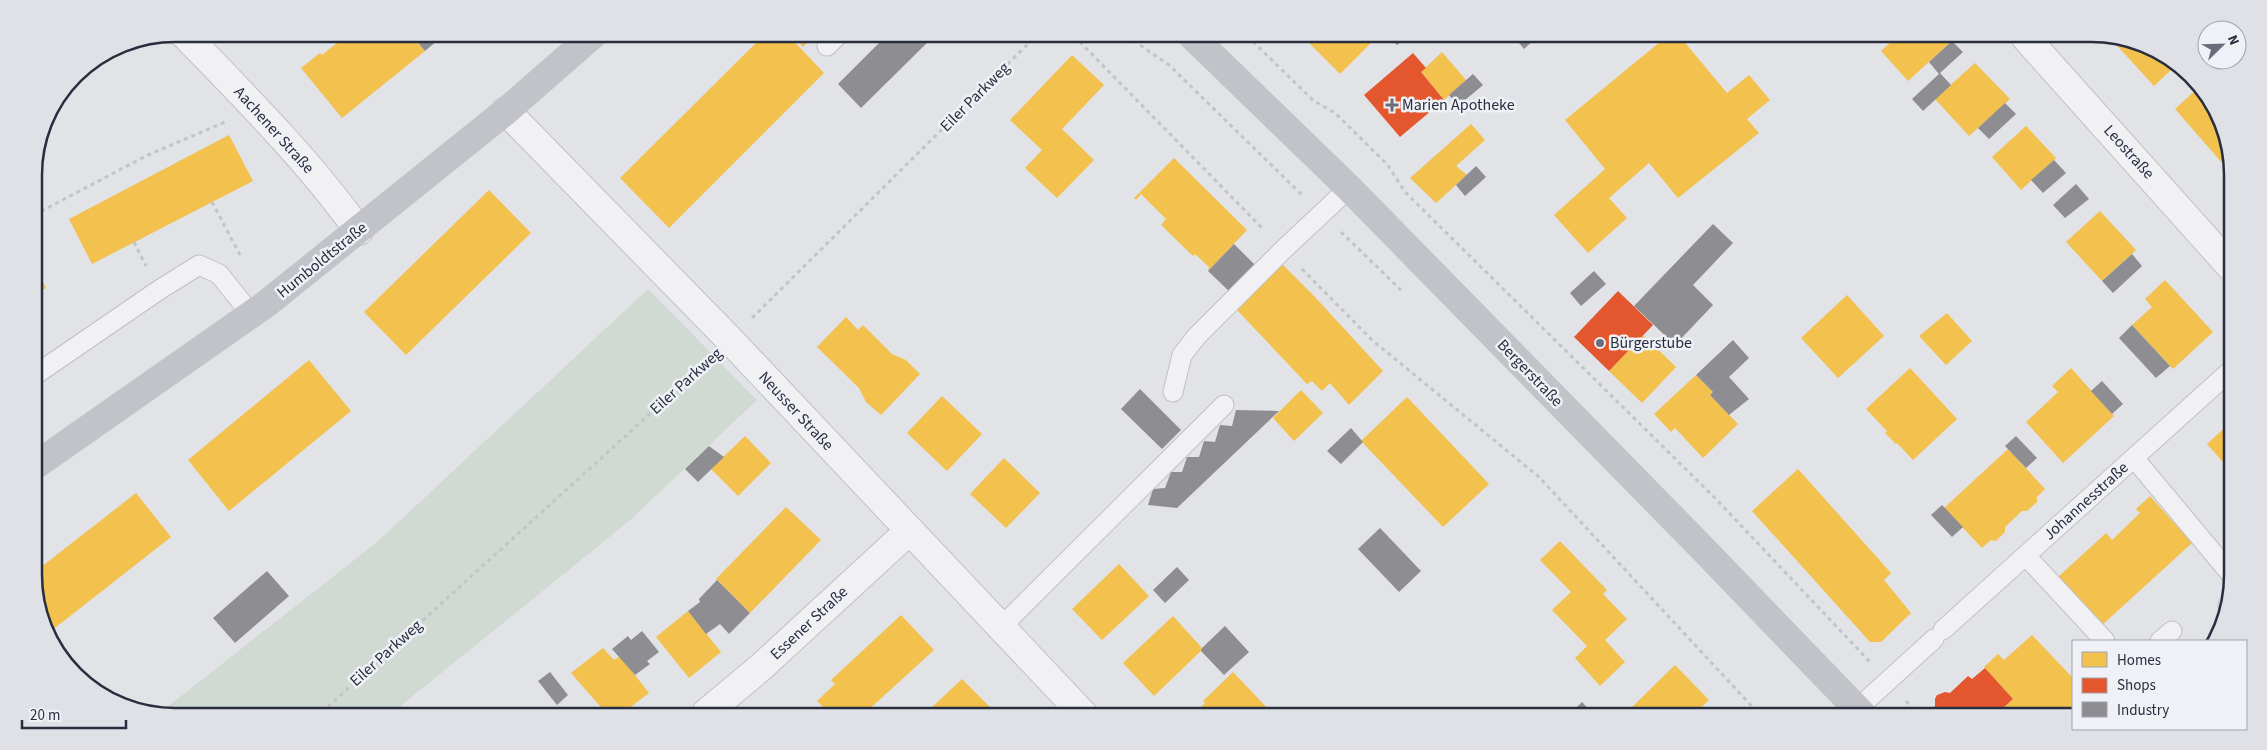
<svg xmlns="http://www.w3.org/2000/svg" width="2267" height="750" font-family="'Source Sans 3',sans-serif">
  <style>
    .green { fill: #d1dad2 }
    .homes { fill: #f2c14e }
    .shops { fill: #e4572e }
    .industry { fill: #8d8d92 }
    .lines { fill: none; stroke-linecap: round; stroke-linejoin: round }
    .lane-casing { stroke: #c0c1c4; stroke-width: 21 }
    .street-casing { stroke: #c0c1c4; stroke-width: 30 }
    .path { stroke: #c3c4ca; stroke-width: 3; stroke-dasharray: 4 4; stroke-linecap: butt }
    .lane { stroke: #f1f1f3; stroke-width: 19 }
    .street { stroke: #f1f1f3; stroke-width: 28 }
    .secondary { stroke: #c2c3c8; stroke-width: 28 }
    .poi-dot { fill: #6a6d79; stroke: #eff1f6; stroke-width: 2 }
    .labels { text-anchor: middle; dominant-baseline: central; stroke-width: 5; stroke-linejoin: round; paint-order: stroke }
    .street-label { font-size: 16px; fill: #292e3f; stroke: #eff1f6 }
    .poi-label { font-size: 16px; fill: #292e3f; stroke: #eff1f6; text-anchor: start }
    .rim { fill: none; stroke: #292e3f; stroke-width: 2.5 }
  </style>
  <rect width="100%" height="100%" fill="#e2e3e6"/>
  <polygon class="green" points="648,289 757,400 628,522 393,712 162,711 376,543"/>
  <g class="homes">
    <polygon points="348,34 411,34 425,51 342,118 301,68 320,53 322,55"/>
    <polygon points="764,35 788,35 824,73 669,228 620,178"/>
    <polygon points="793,35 814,35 803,47"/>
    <polygon points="1309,37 1373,37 1375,39 1340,74 1306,40"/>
    <polygon points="1666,37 1681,38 1727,93 1749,75 1770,100 1747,119 1759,133 1678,198 1649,163 1609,198 1627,218 1588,253 1554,215 1605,169 1565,120"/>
    <polygon points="1895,38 1955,38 1908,81 1881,51"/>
    <polygon points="2111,39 2128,39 2174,67 2154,86"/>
    <polygon points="1442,52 1466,80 1444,100 1421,72"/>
    <polygon points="1072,55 1104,85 1062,129 1094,160 1057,198 1025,168 1042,150 1010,120"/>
    <polygon points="1975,63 2010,99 1969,136 1935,99"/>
    <polygon points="2200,86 2231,148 2230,172 2175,109"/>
    <polygon points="1471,124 1485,140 1456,166 1467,175 1436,203 1410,178"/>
    <polygon points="2026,126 2056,158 2021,190 1992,157"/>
    <polygon points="229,135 253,181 92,264 69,219"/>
    <polygon points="1174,158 1247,230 1208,271 1209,267 1195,254 1193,256 1161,225 1166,219 1141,194 1136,200 1134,198"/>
    <polygon points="489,190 531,233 406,355 364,312"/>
    <polygon points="2100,211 2136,250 2102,281 2066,242"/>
    <polygon points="1282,264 1314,296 1383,371 1349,405 1330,383 1322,391 1312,381 1307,384 1237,310"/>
    <polygon points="35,266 46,288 35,295"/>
    <polygon points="2165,280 2213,332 2173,369 2132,325 2152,307 2145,299"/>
    <polygon points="1847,295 1884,336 1838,378 1801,338"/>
    <polygon points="1947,313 1972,341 1946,365 1919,336"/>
    <polygon points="846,317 858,330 863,325 892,354 906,360 920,374 881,415 866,402 859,388 817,347"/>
    <polygon points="1643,335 1676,367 1642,403 1609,371"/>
    <polygon points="309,360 351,411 229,511 188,460"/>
    <polygon points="1910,368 1957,419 1913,460 1897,443 1896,444 1885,433 1887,431 1866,409"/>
    <polygon points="2071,368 2114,416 2063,463 2026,422 2058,392 2052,386"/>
    <polygon points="1696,375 1713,392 1710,395 1738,424 1703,458 1675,428 1671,432 1654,414"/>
    <polygon points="1301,390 1323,413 1294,441 1273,418"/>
    <polygon points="942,396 982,434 947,471 907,433"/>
    <polygon points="1407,397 1489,484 1443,527 1361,441"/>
    <polygon points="2229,424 2229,469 2207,444"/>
    <polygon points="745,436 771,463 738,496 711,469"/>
    <polygon points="2008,449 2045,489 2037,497 2037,502 2027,511 2022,511 2005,527 2005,532 1996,541 1991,540 1982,548 1944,508"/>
    <polygon points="1004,458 1040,493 1006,528 970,494"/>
    <polygon points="1798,469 1891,573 1884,580 1911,613 1881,642 1870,642 1752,511"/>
    <polygon points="136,493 171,537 51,631 36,602 36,571"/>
    <polygon points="2150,496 2192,543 2101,626 2057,578 2106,533 2112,540 2140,513 2136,509"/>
    <polygon points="786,507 821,540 750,613 716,579"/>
    <polygon points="1560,541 1607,590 1603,594 1627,619 1605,640 1625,662 1600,686 1575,658 1587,646 1552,610 1571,592 1540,560"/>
    <polygon points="1119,564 1149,596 1102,640 1072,609"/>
    <polygon points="688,611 721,652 689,678 656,637"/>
    <polygon points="901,615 934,650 865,713 829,713 817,701 835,684 831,680"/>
    <polygon points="1173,616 1203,649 1154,696 1123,663"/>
    <polygon points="2032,635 2073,678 2073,716 1994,716 2013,699 1984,667 1998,654 2004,660"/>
    <polygon points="603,648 614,660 620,656 649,693 624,712 605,712 571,673"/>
    <polygon points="1675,665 1709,700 1699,709 1705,715 1634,715 1629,710"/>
    <polygon points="1233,672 1273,714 1194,714 1205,703 1203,701"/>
    <polygon points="962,679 990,707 984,713 932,713 929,710"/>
  </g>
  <g class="shops">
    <polygon points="1413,53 1426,68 1421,72 1444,100 1400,137 1364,95"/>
    <polygon points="1618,291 1653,325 1609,371 1574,337"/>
    <polygon points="1985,668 2013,699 1994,716 1937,716 1932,709 1935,706 1935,699 1937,695 1945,692 1950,693 1968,676 1972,679"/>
  </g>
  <g class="industry">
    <polygon points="411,34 445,34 425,51"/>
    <polygon points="886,36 934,36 861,108 838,84"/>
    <polygon points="1390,37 1407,37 1397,45"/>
    <polygon points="1514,37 1537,37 1524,49"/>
    <polygon points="1952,41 1963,52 1940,73 1951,85 1923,111 1912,99 1939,74 1929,62"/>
    <polygon points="1473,74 1483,85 1458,106 1449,95"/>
    <polygon points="2005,103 2016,114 1989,139 1978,128"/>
    <polygon points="2054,160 2066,173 2043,193 2031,180"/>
    <polygon points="1476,166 1486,177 1465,196 1456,185"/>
    <polygon points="2076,184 2089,199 2065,218 2053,205"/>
    <polygon points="1713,224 1733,243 1693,285 1713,305 1675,345 1634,306"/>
    <polygon points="1234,244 1258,268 1232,294 1208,271"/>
    <polygon points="2132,254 2142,266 2113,293 2102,281"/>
    <polygon points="1594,271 1606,284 1581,306 1570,293"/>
    <polygon points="2132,325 2170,366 2156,378 2119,338"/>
    <polygon points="1733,340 1749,358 1729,377 1749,399 1729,415 1710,395 1713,392 1696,375"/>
    <polygon points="2102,381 2123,404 2112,414 2091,391"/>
    <polygon points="1140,389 1181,430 1162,449 1121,409"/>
    <polygon points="1236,410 1279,411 1177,508 1148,505 1153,489 1165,488 1171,472 1182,472 1187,457 1199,457 1204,441 1215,442 1220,425 1232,426"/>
    <polygon points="1351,428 1363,442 1341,464 1327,451"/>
    <polygon points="2016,436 2037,458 2026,468 2005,446"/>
    <polygon points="709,446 724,457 698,482 685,469"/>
    <polygon points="1942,505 1963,527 1952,537 1931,515"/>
    <polygon points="1380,528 1421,571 1399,592 1358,549"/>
    <polygon points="1177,567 1189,580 1165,603 1153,590"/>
    <polygon points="267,571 289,596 235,643 213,618"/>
    <polygon points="717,580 750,613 729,634 720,624 706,634 688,611 700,602 699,599"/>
    <polygon points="1225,626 1249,652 1224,675 1201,651 1202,648"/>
    <polygon points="642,631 659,652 647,661 650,664 635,675 612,649 628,636 631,640"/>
    <polygon points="550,672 568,695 557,705 538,681"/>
    <polygon points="1582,702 1594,715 1569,715"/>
  </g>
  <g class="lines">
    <g class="lane-casing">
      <g id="lane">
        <polyline points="827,46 838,35"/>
        <polyline points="35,375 159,290 199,265 219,274 251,314"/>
        <polyline points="1173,392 1182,355 1197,336 1283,250 1349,188"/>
        <polyline points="2134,458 2229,572"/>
        <polyline points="2026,556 2105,641"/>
        <polyline points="2228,606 2228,605"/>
        <polyline points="1001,627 1224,405"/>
        <polyline points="1943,630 2229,372"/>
        <polyline points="2160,641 2172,631"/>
        <polyline points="1857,709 1934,639"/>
      </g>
    </g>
    <g class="street-casing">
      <g id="street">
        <path d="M184 34C245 97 308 160 359 231"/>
        <polyline points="2026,38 2230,266"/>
        <polyline points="506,111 730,340 1083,714"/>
        <polyline points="706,713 760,668 909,531"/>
      </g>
    </g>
    <g class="path">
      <polyline points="1074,36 1264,230"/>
      <polyline points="1127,36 1169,65 1302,195"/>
      <polyline points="1247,36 1314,101 1335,113 1387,164 1405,192 1715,498 1870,662"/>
      <polyline points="212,202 240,255"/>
      <polyline points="34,215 148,155 225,122"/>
      <polyline points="1341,232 1401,290"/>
      <polyline points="134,242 146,266"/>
      <polyline points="1302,269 1372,340 1539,477 1760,715"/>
      <polyline points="752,318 1036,36"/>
      <polyline points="1906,701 1919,716"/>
      <polyline points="322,712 708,361"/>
    </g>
    <use href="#lane" class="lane"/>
    <use href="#street" class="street"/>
    <g class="secondary">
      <polyline points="1192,36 1349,188 1703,549 1863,715"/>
      <polyline points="36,465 266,304 506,111 593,35"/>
    </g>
  </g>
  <g class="poi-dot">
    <path d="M1389.5 97.5h5v5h5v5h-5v5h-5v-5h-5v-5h5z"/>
    <circle cx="1600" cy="343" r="5"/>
  </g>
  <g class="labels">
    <g class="street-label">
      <text transform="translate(975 97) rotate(-45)">Eiler Parkweg</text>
      <text transform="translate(274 130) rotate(48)">Aachener Straße</text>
      <text transform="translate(2129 152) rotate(48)">Leostraße</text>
      <text transform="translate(322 260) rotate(-39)">Humboldtstraße</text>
      <text transform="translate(1530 373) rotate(46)">Bergerstraße</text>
      <text transform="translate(686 381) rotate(-42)">Eiler Parkweg</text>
      <text transform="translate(796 411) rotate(47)">Neusser Straße</text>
      <text transform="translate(2086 501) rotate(-42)">Johannesstraße</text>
      <text transform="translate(809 623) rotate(-43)">Essener Straße</text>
      <text transform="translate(386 653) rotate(-42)">Eiler Parkweg</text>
    </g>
    <g class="poi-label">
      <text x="1402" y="105">Marien Apotheke</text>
      <text x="1610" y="343">Bürgerstube</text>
    </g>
  </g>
  <path d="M0 0H2267V750H0ZM175 42H2091A133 133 0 0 1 2224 175V575A133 133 0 0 1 2091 708H175A133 133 0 0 1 42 575V175A133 133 0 0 1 175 42Z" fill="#dfe1e7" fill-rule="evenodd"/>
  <path class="rim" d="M175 42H2091A133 133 0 0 1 2224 175V575A133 133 0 0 1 2091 708H175A133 133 0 0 1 42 575V175A133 133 0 0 1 175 42Z"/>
  <rect x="2072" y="640" width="175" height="90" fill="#eff1f6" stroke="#a0a3ad"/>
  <rect x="2082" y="652" width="25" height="15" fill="#f2c14e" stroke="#a0a3ad"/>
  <text x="2117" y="665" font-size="15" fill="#292e3f">Homes</text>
  <rect x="2082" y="678" width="25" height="15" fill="#e4572e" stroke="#a0a3ad"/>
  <text x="2117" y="690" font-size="15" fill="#292e3f">Shops</text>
  <rect x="2082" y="702" width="25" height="15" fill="#8d8d92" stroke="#a0a3ad"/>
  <text x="2117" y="715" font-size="15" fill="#292e3f">Industry</text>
  <g transform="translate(2222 45) rotate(67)"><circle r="24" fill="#eff1f6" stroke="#a0a3ad"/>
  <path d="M0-4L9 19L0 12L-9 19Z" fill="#6a6d79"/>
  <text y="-8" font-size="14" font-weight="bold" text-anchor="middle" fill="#292e3f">N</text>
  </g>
  <path d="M22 720v8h104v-8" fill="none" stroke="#292e3f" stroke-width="2.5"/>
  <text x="30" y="720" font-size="15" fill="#292e3f" stroke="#eff1f6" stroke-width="4" paint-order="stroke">20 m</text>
</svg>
